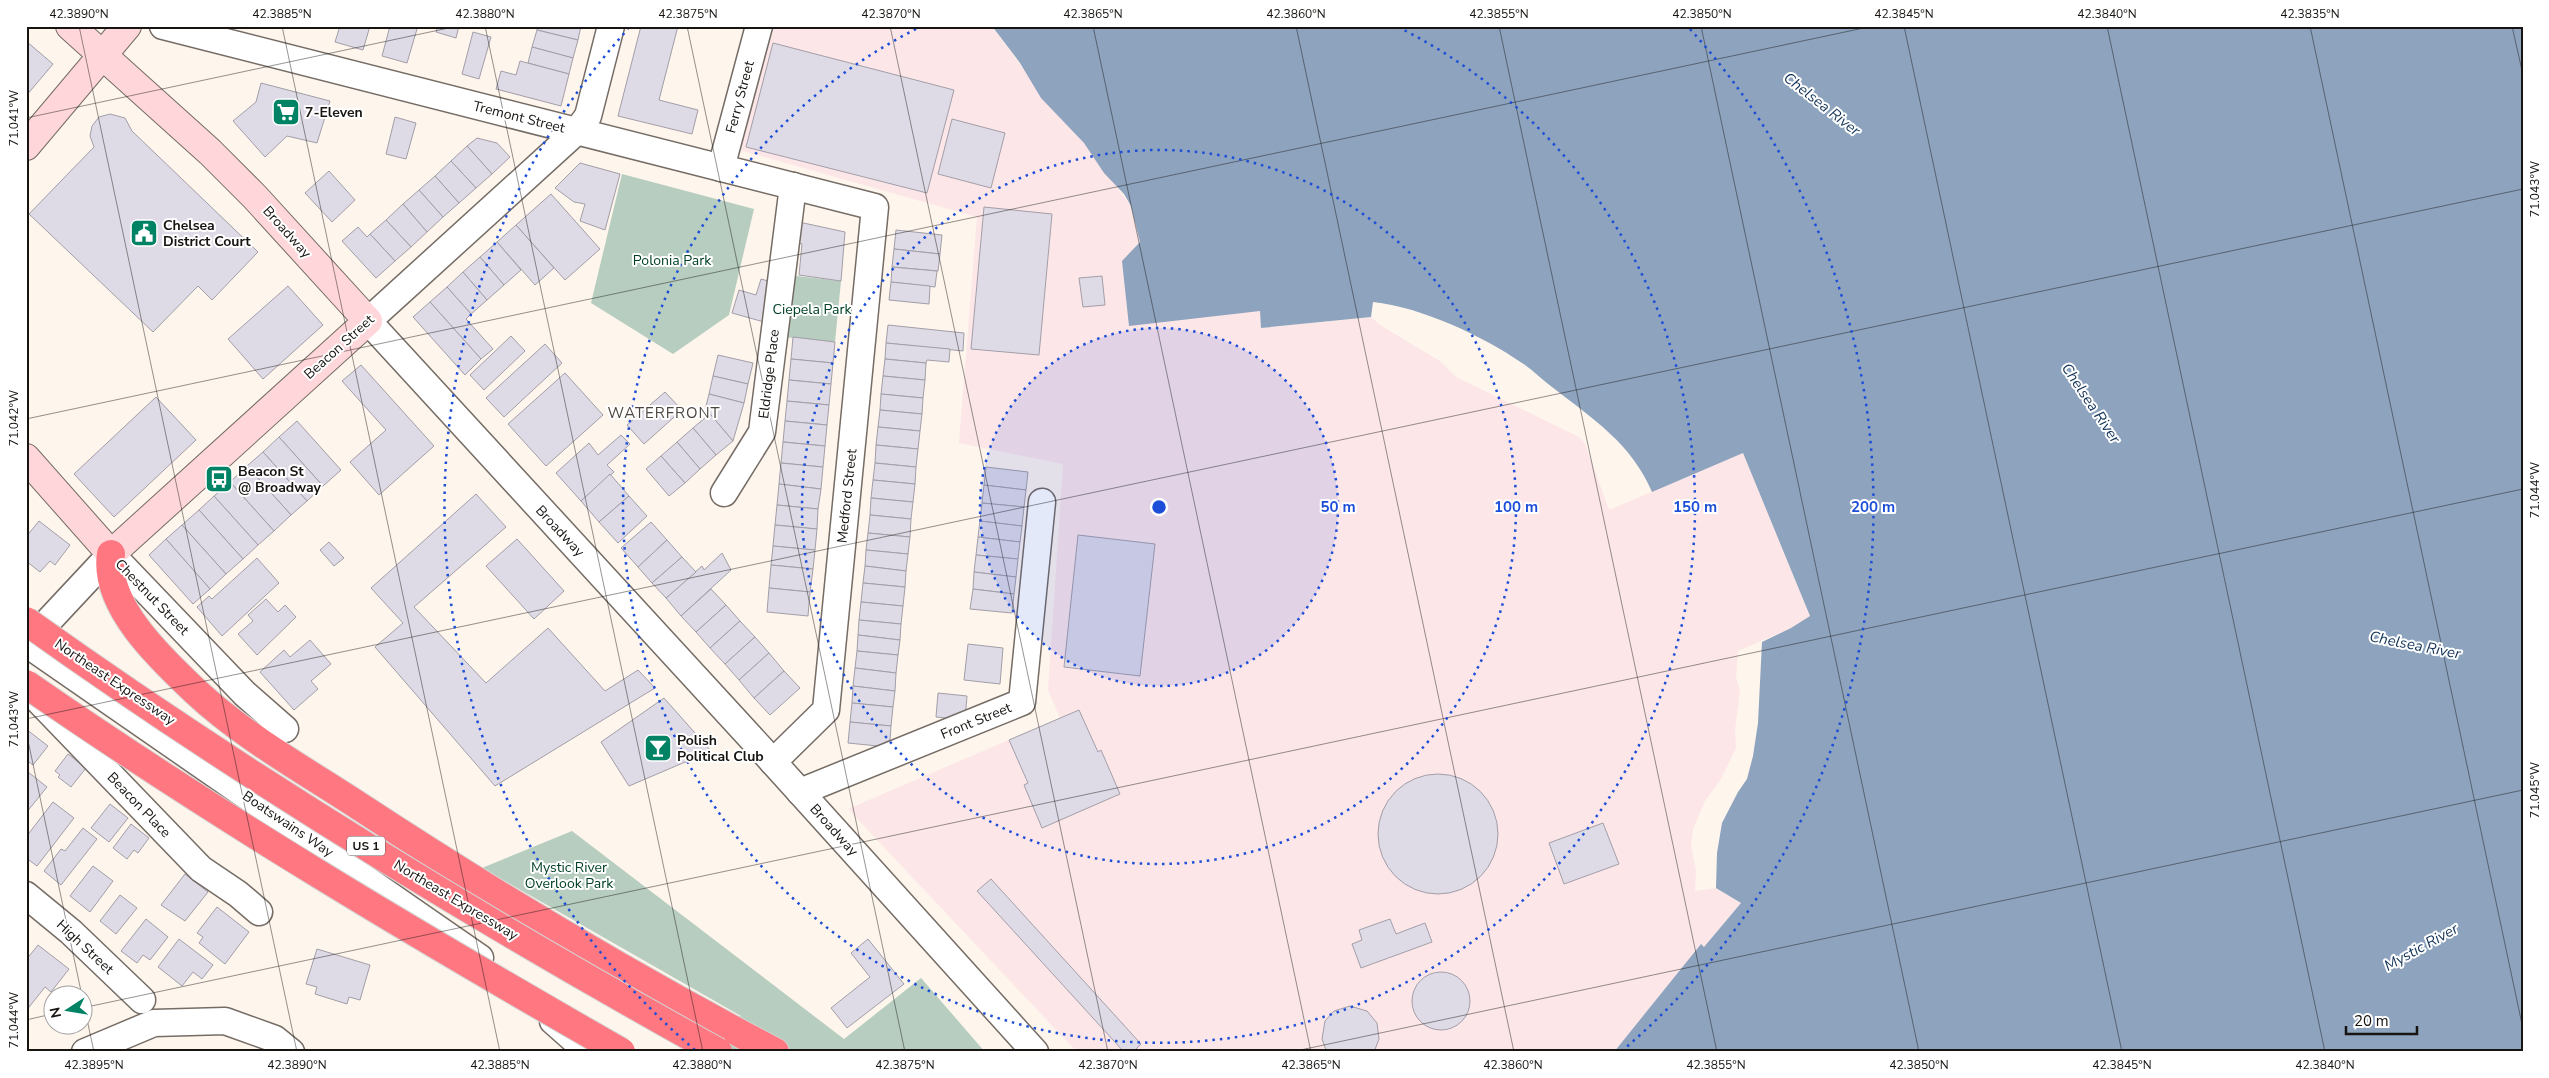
<svg xmlns="http://www.w3.org/2000/svg" width="2549" height="1078" font-family="'Nunito Sans',sans-serif">
  <style>
    .industrial { fill: #fce6e8 }
    .green { fill: #b6cdbf }
    .water { fill: #8da3be }
    .building { fill: #dfdbe6; stroke: #a29ea8 }
    .lines { fill: none; stroke-linecap: round; stroke-linejoin: round }
    .street-casing { stroke: #746c65; stroke-width: 29 }
    .secondary-casing { stroke: #746c65; stroke-width: 30 }
    .highway-casing { stroke: #d5d5d4; stroke-width: 30 }
    .street { stroke: #fff; stroke-width: 26 }
    .secondary { stroke: #ffd6d9; stroke-width: 28 }
    .highway { stroke: #fe7781; stroke-width: 28 }
    .highway-bridge-casing { stroke: #d5d5d4; stroke-width: 30; stroke-linecap: butt }
    .highway-bridge { stroke: #fe7781; stroke-width: 28 }
    .ticks { fill: none; stroke: #171411; stroke-width: 1; stroke-opacity: 0.45 }
    .ring { fill: none; stroke: #1d4ed8; stroke-width: 2.5; stroke-dasharray: 2.5 5 }
    .labels { text-anchor: middle; dominant-baseline: central; stroke-width: 4; stroke-linejoin: round; paint-order: stroke }
    .shield { fill: #fff; stroke: #5d5a58; stroke-width: 1 }
    .shield-label { font-size: 12px; font-weight: bold; fill: #171411 }
    .street-label { font-size: 14px; fill: #171411; stroke: #fff }
    .poi-label { font-size: 14px; font-weight: bold; fill: #171411; stroke: #fff; text-anchor: start }
    .park-label { font-size: 14px; fill: #004126; stroke: #fff }
    .water-label { font-size: 15px; font-style: italic; fill: #123358; stroke: #fff }
    .neighbourhood-label { font-size: 15px; letter-spacing: 1px; fill: #4c443d; stroke: #fff }
    .centre { fill: #1d4ed8; stroke: #fff; stroke-width: 2.5 }
    .ring-label { font-size: 15px; text-anchor: middle; font-weight: bold; fill: #1d4ed8; stroke: #fff; stroke-width: 4; stroke-linejoin: round; paint-order: stroke }
    .neatline { fill: none; stroke: #171411; stroke-width: 2 }
    .ticks-label { font-size: 12px; text-anchor: middle; fill: #171411 }
  </style>
  <rect width="100%" height="100%" fill="#fef5ec"/>
  <polygon class="industrial" points="769,26 992,26 1050,106 1084,143 1131,206 1140,242 1123,261 1258,297 1262,328 1371,317 1380,325 1440,361 1456,377 1579,437 1585,444 1609,510 1743,453 1810,616 1791,628 1738,651 1736,678 1740,691 1735,730 1736,748 1721,779 1705,801 1693,829 1691,846 1696,871 1695,891 1716,888 1741,903 1704,947 1701,944 1614,1052 1077,1052 848,809 1060,718 1048,690 1063,464 959,443 977,217 736,149"/>
  <g class="green">
    <polygon points="622,174 754,209 729,315 673,354 591,303"/>
    <polygon points="788,275 841,281 835,342 783,337"/>
    <polygon points="572,831 844,1039 921,978 985,1052 687,1052 741,1016 482,868"/>
  </g>
  <path class="water" d="M992 26H2523V1052H1614L1701 944 1704 947 1741 903 1716 888 1717 853 1722 823 1738 792 1747 779 1753 756 1758 723 1762 642 1791 628 1810 616 1743 453 1652 492C1632 444 1592 418 1552 387 1542 380 1533 370 1522 363 1483 336 1421 307 1373 302L1371 317 1261 328 1260 311 1129 326 1122 261 1140 242 1131 206 1124 194 1104 173 1084 143 1041 98 1020 63Z"/>
  <g class="building">
    <polygon points="340,26 370,26 363,50 335,42"/>
    <polygon points="390,26 410,26 417,29 407,63 382,56"/>
    <polygon points="438,26 459,26 456,38 436,32"/>
    <polygon points="537,26 581,26 578,40 537,30"/>
    <polygon points="641,26 678,26 659,100 698,110 692,134 618,116"/>
    <polygon points="537,30 578,40 573,58 532,47"/>
    <polygon points="473,32 491,37 479,79 462,74"/>
    <polygon points="26,41 53,64 26,96"/>
    <polygon points="773,43 954,90 927,193 746,147"/>
    <polygon points="532,47 573,58 569,74 528,63"/>
    <polygon points="520,61 569,74 561,106 496,89 501,71 516,75"/>
    <polygon points="261,83 330,101 317,143 287,136 265,157 233,121 256,102"/>
    <polygon points="110,114 125,118 132,131 258,252 212,300 198,286 153,332 29,214 94,147 90,136 92,126 99,117"/>
    <polygon points="395,117 416,123 406,159 386,154"/>
    <polygon points="952,119 1005,133 991,188 938,174"/>
    <polygon points="477,138 497,143 510,157 492,174 467,146"/>
    <polygon points="467,146 492,174 476,188 451,161"/>
    <polygon points="451,161 476,188 459,203 435,176"/>
    <polygon points="580,163 620,174 605,230 580,221 585,204 574,202 555,188"/>
    <polygon points="329,171 355,200 332,222 305,193"/>
    <polygon points="435,176 459,203 443,217 419,190"/>
    <polygon points="419,190 443,217 427,232 403,204"/>
    <polygon points="551,194 600,249 565,280 516,225"/>
    <polygon points="403,204 427,232 411,247 386,220"/>
    <polygon points="984,207 1052,214 1039,355 971,349"/>
    <polygon points="386,220 411,247 395,261 370,234"/>
    <polygon points="799,222 845,232 841,281 799,275 802,244 793,241"/>
    <polygon points="516,225 554,268 535,285 497,242"/>
    <polygon points="358,227 367,237 370,234 395,261 376,278 342,241"/>
    <polygon points="896,230 942,235 940,254 894,249"/>
    <polygon points="497,242 521,270 504,285 480,257"/>
    <polygon points="894,249 940,254 938,271 892,267"/>
    <polygon points="480,257 504,285 487,300 463,272"/>
    <polygon points="892,267 937,271 935,287 891,282"/>
    <polygon points="463,272 487,300 471,314 447,287"/>
    <polygon points="1102,276 1105,305 1083,307 1079,278"/>
    <polygon points="761,279 775,283 764,322 732,313 739,290 756,295"/>
    <polygon points="891,282 930,286 929,304 889,300"/>
    <polygon points="288,286 323,325 263,379 228,339"/>
    <polygon points="447,287 471,314 466,319 493,349 481,359 430,302"/>
    <polygon points="430,302 481,359 465,375 413,317"/>
    <polygon points="888,325 964,333 963,351 886,343"/>
    <polygon points="511,336 525,351 484,390 470,375"/>
    <polygon points="793,337 835,342 833,363 791,359"/>
    <polygon points="886,343 950,349 949,362 927,360 926,363 885,359"/>
    <polygon points="545,344 562,363 504,417 486,398"/>
    <polygon points="718,355 753,363 748,384 713,376"/>
    <polygon points="791,359 833,363 831,384 789,380"/>
    <polygon points="885,359 926,363 925,380 883,376"/>
    <polygon points="361,365 434,446 379,495 350,462 386,430 342,381"/>
    <polygon points="565,373 603,415 546,466 508,424"/>
    <polygon points="713,376 748,384 744,403 709,394"/>
    <polygon points="883,376 925,380 923,398 881,394"/>
    <polygon points="789,380 831,384 829,405 787,401"/>
    <polygon points="665,392 682,410 644,444 627,425"/>
    <polygon points="709,394 744,403 733,441 711,415 704,414"/>
    <polygon points="881,394 923,398 922,414 880,410"/>
    <polygon points="156,397 196,440 114,517 74,474"/>
    <polygon points="787,401 829,405 827,425 785,421"/>
    <polygon points="880,410 922,414 920,431 878,427"/>
    <polygon points="704,414 711,415 733,441 716,455 693,428 706,417"/>
    <polygon points="297,421 341,470 323,486 279,437"/>
    <polygon points="785,421 827,425 825,446 783,442"/>
    <polygon points="878,427 920,431 918,449 876,445"/>
    <polygon points="693,428 716,455 700,469 677,442"/>
    <polygon points="621,435 630,444 607,465 614,472 581,501 556,473 589,443 598,455"/>
    <polygon points="279,437 323,486 307,501 263,452"/>
    <polygon points="677,442 700,469 685,483 661,456"/>
    <polygon points="783,442 825,446 823,467 781,463"/>
    <polygon points="876,445 918,449 916,467 875,463"/>
    <polygon points="263,452 307,501 291,515 247,466"/>
    <polygon points="661,456 685,483 669,496 646,469"/>
    <polygon points="781,463 823,467 821,489 779,484"/>
    <polygon points="875,463 916,467 915,484 873,480"/>
    <polygon points="247,466 291,515 274,531 230,482"/>
    <polygon points="986,467 1028,472 1026,490 984,485"/>
    <polygon points="610,474 629,496 599,522 581,501"/>
    <polygon points="873,480 915,484 913,502 871,498"/>
    <polygon points="230,482 274,531 258,545 214,496"/>
    <polygon points="779,484 821,489 818,509 777,505"/>
    <polygon points="984,485 1026,490 1024,507 982,503"/>
    <polygon points="476,494 506,527 414,607 486,683 548,628 605,691 638,670 655,688 495,786 375,647 403,623 371,588"/>
    <polygon points="214,496 258,545 243,559 199,510"/>
    <polygon points="629,496 647,516 618,543 599,522"/>
    <polygon points="871,498 913,502 911,519 870,515"/>
    <polygon points="982,503 1024,507 1022,526 980,521"/>
    <polygon points="777,505 818,509 817,529 775,525"/>
    <polygon points="199,510 243,559 226,574 182,525"/>
    <polygon points="870,515 911,519 910,537 868,533"/>
    <polygon points="39,521 70,545 55,565 50,561 40,572 26,561 26,537"/>
    <polygon points="980,521 1022,526 1020,542 978,537"/>
    <polygon points="651,522 667,540 638,567 621,548"/>
    <polygon points="182,525 226,574 210,589 166,539"/>
    <polygon points="775,525 817,529 815,550 773,546"/>
    <polygon points="868,533 910,537 908,554 866,550"/>
    <polygon points="1078,535 1155,544 1140,676 1064,667"/>
    <polygon points="978,537 1020,542 1018,559 976,555"/>
    <polygon points="166,539 210,589 193,604 149,555"/>
    <polygon points="517,539 564,591 534,619 486,566"/>
    <polygon points="667,540 682,557 652,583 638,567"/>
    <polygon points="329,542 344,558 334,566 320,550"/>
    <polygon points="773,546 815,550 813,569 771,565"/>
    <polygon points="866,550 908,554 906,571 865,566"/>
    <polygon points="722,553 731,570 681,616 666,598 702,566 704,570"/>
    <polygon points="976,555 1018,559 1016,577 974,572"/>
    <polygon points="682,557 696,572 666,598 652,583"/>
    <polygon points="257,558 279,583 222,636 197,607 209,596 212,599"/>
    <polygon points="771,565 813,569 810,592 769,588"/>
    <polygon points="865,566 906,571 905,587 863,583"/>
    <polygon points="974,572 1016,577 1014,594 973,589"/>
    <polygon points="863,583 905,587 903,606 861,602"/>
    <polygon points="769,588 810,592 808,616 767,612"/>
    <polygon points="711,589 726,605 696,632 681,616"/>
    <polygon points="973,589 1014,594 1012,613 970,609"/>
    <polygon points="266,599 278,612 285,605 296,617 257,655 238,634 253,621 248,615"/>
    <polygon points="861,602 903,606 901,624 859,620"/>
    <polygon points="726,605 740,621 710,648 696,632"/>
    <polygon points="859,620 901,624 900,640 858,635"/>
    <polygon points="740,621 755,637 725,664 710,648"/>
    <polygon points="858,635 900,640 898,655 857,651"/>
    <polygon points="755,637 769,653 739,680 725,664"/>
    <polygon points="310,640 331,664 311,681 318,689 294,710 260,672 284,650 290,657"/>
    <polygon points="968,644 1003,648 1000,684 964,680"/>
    <polygon points="857,651 898,655 896,673 855,668"/>
    <polygon points="769,653 784,671 754,698 739,680"/>
    <polygon points="855,668 896,673 895,691 853,686"/>
    <polygon points="784,671 800,688 770,715 754,698"/>
    <polygon points="853,686 895,691 893,707 852,703"/>
    <polygon points="938,693 967,696 965,720 936,717"/>
    <polygon points="664,698 711,751 629,786 601,742"/>
    <polygon points="852,703 893,707 891,726 850,722"/>
    <polygon points="1079,710 1098,752 1101,750 1120,794 1042,828 1024,785 1028,783 1009,740"/>
    <polygon points="850,722 891,726 890,740 878,746 848,743"/>
    <polygon points="26,729 48,746 33,765 26,760"/>
    <polygon points="68,754 86,768 71,787 58,777 60,775 55,771"/>
    <polygon points="28,772 47,787 26,813 26,774"/>
    <circle cx="1438" cy="834" r="60"/>
    <polygon points="53,802 74,818 37,866 26,858 26,837"/>
    <polygon points="110,804 128,818 109,842 91,828"/>
    <polygon points="1603,823 1619,864 1564,884 1549,843"/>
    <polygon points="131,824 149,838 138,853 134,850 127,859 113,848"/>
    <polygon points="83,828 97,839 61,885 44,871 61,849 65,851"/>
    <polygon points="93,866 113,881 90,912 70,896"/>
    <polygon points="185,874 208,892 185,921 161,905"/>
    <polygon points="991,879 1141,1044 1133,1052 1124,1052 977,891"/>
    <polygon points="120,895 137,908 116,934 100,921"/>
    <polygon points="217,907 249,932 225,964 199,943 203,937 197,933"/>
    <polygon points="146,919 168,937 150,960 143,955 137,963 121,951"/>
    <polygon points="1390,919 1396,934 1425,923 1432,942 1361,968 1352,944 1362,940 1359,930"/>
    <polygon points="179,939 213,965 202,979 193,972 182,986 158,967"/>
    <polygon points="868,939 904,984 847,1028 831,1008 870,977 851,953"/>
    <polygon points="38,945 69,969 51,992 45,987 26,1011 26,960"/>
    <polygon points="317,949 370,965 360,1000 349,997 347,1004 315,994 317,987 306,984"/>
    <circle cx="1441" cy="1001" r="29"/>
    <polygon points="1350,1006 1367,1011 1377,1023 1379,1039 1374,1052 1326,1050 1322,1039 1325,1021 1334,1011"/>
  </g>
  <g class="lines">
    <g class="street-casing">
      <g id="street">
        <polyline points="163,26 875,207 826,710 773,762"/>
        <polyline points="611,26 588,116 577,131 368,321 764,752 1035,1052"/>
        <polyline points="721,168 759,26"/>
        <polyline points="724,493 762,432 793,186"/>
        <polyline points="27,644 480,958"/>
        <polyline points="26,645 111,554 245,694 285,729"/>
        <polyline points="38,700 201,869 238,894 259,912"/>
        <polyline points="800,792 1022,702 1042,502"/>
        <polyline points="26,895 71,932 142,1000"/>
        <polyline points="553,1021 588,1052"/>
        <polyline points="85,1052 154,1023 225,1021 275,1039 291,1052"/>
      </g>
    </g>
    <g class="secondary-casing">
      <g id="secondary">
        <polyline points="26,146 127,26"/>
        <polyline points="26,458 111,554 368,321 255,197 210,152 70,26"/>
      </g>
    </g>
    <g class="highway-casing">
      <path id="highway" d="M111 554C103 605 161 659 195 691 243 736 304 770 359 806 493 894 632 977 775 1052"/>
    </g>
    <use href="#street" class="street"/>
    <use href="#secondary" class="secondary"/>
    <use href="#highway" class="highway"/>
    <g class="highway-bridge-casing">
      <g id="highway-bridge">
        <path d="M26 621C247 779 480 920 718 1052"/>
        <path d="M26 684C218 817 418 936 621 1052"/>
      </g>
    </g>
    <use href="#highway-bridge" class="highway-bridge"/>
  </g>
  <path class="ticks" d="M79 26 297 1052M282 26 500 1052M485 26 703 1052M687 26 905 1052M890 26 1108 1052M1093 26 1311 1052M1296 26 1514 1052M1499 26 1717 1052M1701 26 1919 1052M1904 26 2122 1052M2107 26 2325 1052M2310 26 2523 1029M2512 26 2523 75M26 118 458 26M26 419 1873 26M26 719 2523 189M26 731 82 996M82 996 94 1052M82 1008 2523 489M26 1020 52 1014M1291 1052 2523 790"/>
  <circle cx="1159" cy="507" r="179" fill="#1d4ed8" fill-opacity=".12"/>
  <g class="ring">
    <circle cx="1159" cy="507" r="179"/>
    <circle cx="1159" cy="507" r="357"/>
    <path d="M1398 27A536 536 0 1 1 920 27"/>
    <path d="M695 1050A714 714 0 0 1 628 29M1690 29A714 714 0 0 1 1623 1050"/>
  </g>
  <defs>
    <g id="supermarket-square" transform="scale(1.4375)"><rect x="-9" y="-9" width="18" height="18" rx="4" fill="#008264" stroke="#fff"/><path d="M-6-5.5h2.5l.6 2H6L4.5 2H-2.5L-4.4-4H-6ZM-1.5 3.2a1.3 1.3 0 1 0 .1 0ZM3 3.2a1.3 1.3 0 1 0 .1 0Z" fill="#fff"/></g>
    <g id="civic-square" transform="scale(1.4375)"><rect x="-9" y="-9" width="18" height="18" rx="4" fill="#008264" stroke="#fff"/><path d="M-.6-6.5H3V-4.5H.6V-3L4-1V1h2V6H-6V1h2V-1L-.6-3ZM-1.2 2.5V6h2.4V2.5Z" fill="#fff"/></g>
    <g id="bus-square" transform="scale(1.4375)"><rect x="-9" y="-9" width="18" height="18" rx="4" fill="#008264" stroke="#fff"/><path d="M-5-6H5V4H4V6H2V4H-2V6H-4V4H-5ZM-3.5-4V0h7V-4ZM-3.5 1.2v1.5H-2V1.2ZM2 1.2v1.5H3.5V1.2Z" fill="#fff"/></g>
    <g id="bar-square" transform="scale(1.4375)"><rect x="-9" y="-9" width="18" height="18" rx="4" fill="#008264" stroke="#fff"/><path d="M-6-5H6L.8 .8V4.5H3.5V6h-7V4.5H-.8V.8Z" fill="#fff"/></g>
  </defs>
  <g fill-rule="evenodd">
    <use href="#supermarket-square" x="286" y="112"/>
    <use href="#civic-square" x="144" y="233"/>
    <use href="#bus-square" x="219" y="479"/>
    <use href="#bar-square" x="658" y="748"/>
  </g>
  <g class="labels">
    <rect class="shield" x="347" y="836.5" width="38" height="19" rx="4"/>
    <g class="shield-label">
      <text x="366" y="846">US 1</text>
    </g>
    <g class="street-label">
      <text transform="translate(740 97) rotate(-75)">Ferry Street</text>
      <text transform="translate(519 117) rotate(14)">Tremont Street</text>
      <text transform="translate(287 232) rotate(48)">Broadway</text>
      <text transform="translate(339 347) rotate(-42)">Beacon Street</text>
      <text transform="translate(769 374) rotate(-83)">Eldridge Place</text>
      <text transform="translate(847 496) rotate(-84)">Medford Street</text>
      <text transform="translate(560 531) rotate(47)">Broadway</text>
      <text transform="translate(152 597) rotate(46)">Chestnut Street</text>
      <text transform="translate(115 682) rotate(34)">Northeast Expressway</text>
      <text transform="translate(976 721) rotate(-22)">Front Street</text>
      <text transform="translate(139 805) rotate(46)">Beacon Place</text>
      <text transform="translate(288 824) rotate(34)">Boatswains Way</text>
      <text transform="translate(834 830) rotate(48)">Broadway</text>
      <text transform="translate(456 900) rotate(31)">Northeast Expressway</text>
      <text transform="translate(85 947) rotate(43)">High Street</text>
    </g>
    <g class="poi-label">
      <text x="305" y="112">7-Eleven</text>
      <text x="163" y="225">Chelsea<tspan x="163" dy="16">District Court</tspan></text>
      <text x="238" y="471">Beacon St<tspan x="238" dy="16">@ Broadway</tspan></text>
      <text x="677" y="740">Polish<tspan x="677" dy="16">Political Club</tspan></text>
    </g>
    <g class="park-label">
      <text x="672" y="260">Polonia Park</text>
      <text x="812" y="309">Ciepela Park</text>
      <text x="569" y="867">Mystic River<tspan x="569" dy="16">Overlook Park</tspan></text>
    </g>
    <g class="water-label">
      <text transform="translate(1822 104) rotate(38)">Chelsea River</text>
      <text transform="translate(2091 403) rotate(56)">Chelsea River</text>
      <text transform="translate(2415 645) rotate(11)">Chelsea River</text>
      <text transform="translate(2421 947) rotate(-29)">Mystic River</text>
    </g>
    <g class="neighbourhood-label">
      <text x="664" y="413">WATERFRONT</text>
    </g>
  </g>
  <circle cx="1159" cy="507" r="8" class="centre"/>
  <g class="ring-label">
    <text x="1338" y="512">50 m</text>
    <text x="1516" y="512">100 m</text>
    <text x="1695" y="512">150 m</text>
    <text x="1873" y="512">200 m</text>
  </g>
  <rect width="2549" height="1078" fill="none" stroke="#ffffff" stroke-width="55"/>
  <g transform="translate(68 1010) rotate(258)"><circle r="24" fill="#ffffff" stroke="#a2a1a0"/>
  <path d="M0-4L9 19L0 12L-9 19Z" fill="#008264"/>
  <text y="-8" font-size="14" font-weight="bold" text-anchor="middle" fill="#171411">N</text>
  </g>
  <path d="M2346 1026v8h71v-8" fill="none" stroke="#171411" stroke-width="2.5"/>
  <text x="2354" y="1026" font-size="15" fill="#171411" stroke="#ffffff" stroke-width="4" paint-order="stroke">20 m</text>
  <rect x="28" y="28" width="2494" height="1022" class="neatline"/>
  <g class="ticks-label">
    <text x="79" y="18">42.3890°N</text>
    <text x="282" y="18">42.3885°N</text>
    <text x="485" y="18">42.3880°N</text>
    <text x="688" y="18">42.3875°N</text>
    <text x="891" y="18">42.3870°N</text>
    <text x="1093" y="18">42.3865°N</text>
    <text x="1296" y="18">42.3860°N</text>
    <text x="1499" y="18">42.3855°N</text>
    <text x="1702" y="18">42.3850°N</text>
    <text x="1904" y="18">42.3845°N</text>
    <text x="2107" y="18">42.3840°N</text>
    <text x="2310" y="18">42.3835°N</text>
    <text transform="translate(14 118) rotate(-90)" y="4">71.041°W</text>
    <text transform="translate(2535 189) rotate(-90)" y="4">71.043°W</text>
    <text transform="translate(14 418) rotate(-90)" y="4">71.042°W</text>
    <text transform="translate(2535 490) rotate(-90)" y="4">71.044°W</text>
    <text transform="translate(14 719) rotate(-90)" y="4">71.043°W</text>
    <text transform="translate(2535 790) rotate(-90)" y="4">71.045°W</text>
    <text transform="translate(14 1020) rotate(-90)" y="4">71.044°W</text>
    <text x="94" y="1069">42.3895°N</text>
    <text x="297" y="1069">42.3890°N</text>
    <text x="500" y="1069">42.3885°N</text>
    <text x="702" y="1069">42.3880°N</text>
    <text x="905" y="1069">42.3875°N</text>
    <text x="1108" y="1069">42.3870°N</text>
    <text x="1311" y="1069">42.3865°N</text>
    <text x="1513" y="1069">42.3860°N</text>
    <text x="1716" y="1069">42.3855°N</text>
    <text x="1919" y="1069">42.3850°N</text>
    <text x="2122" y="1069">42.3845°N</text>
    <text x="2325" y="1069">42.3840°N</text>
  </g>
</svg>
